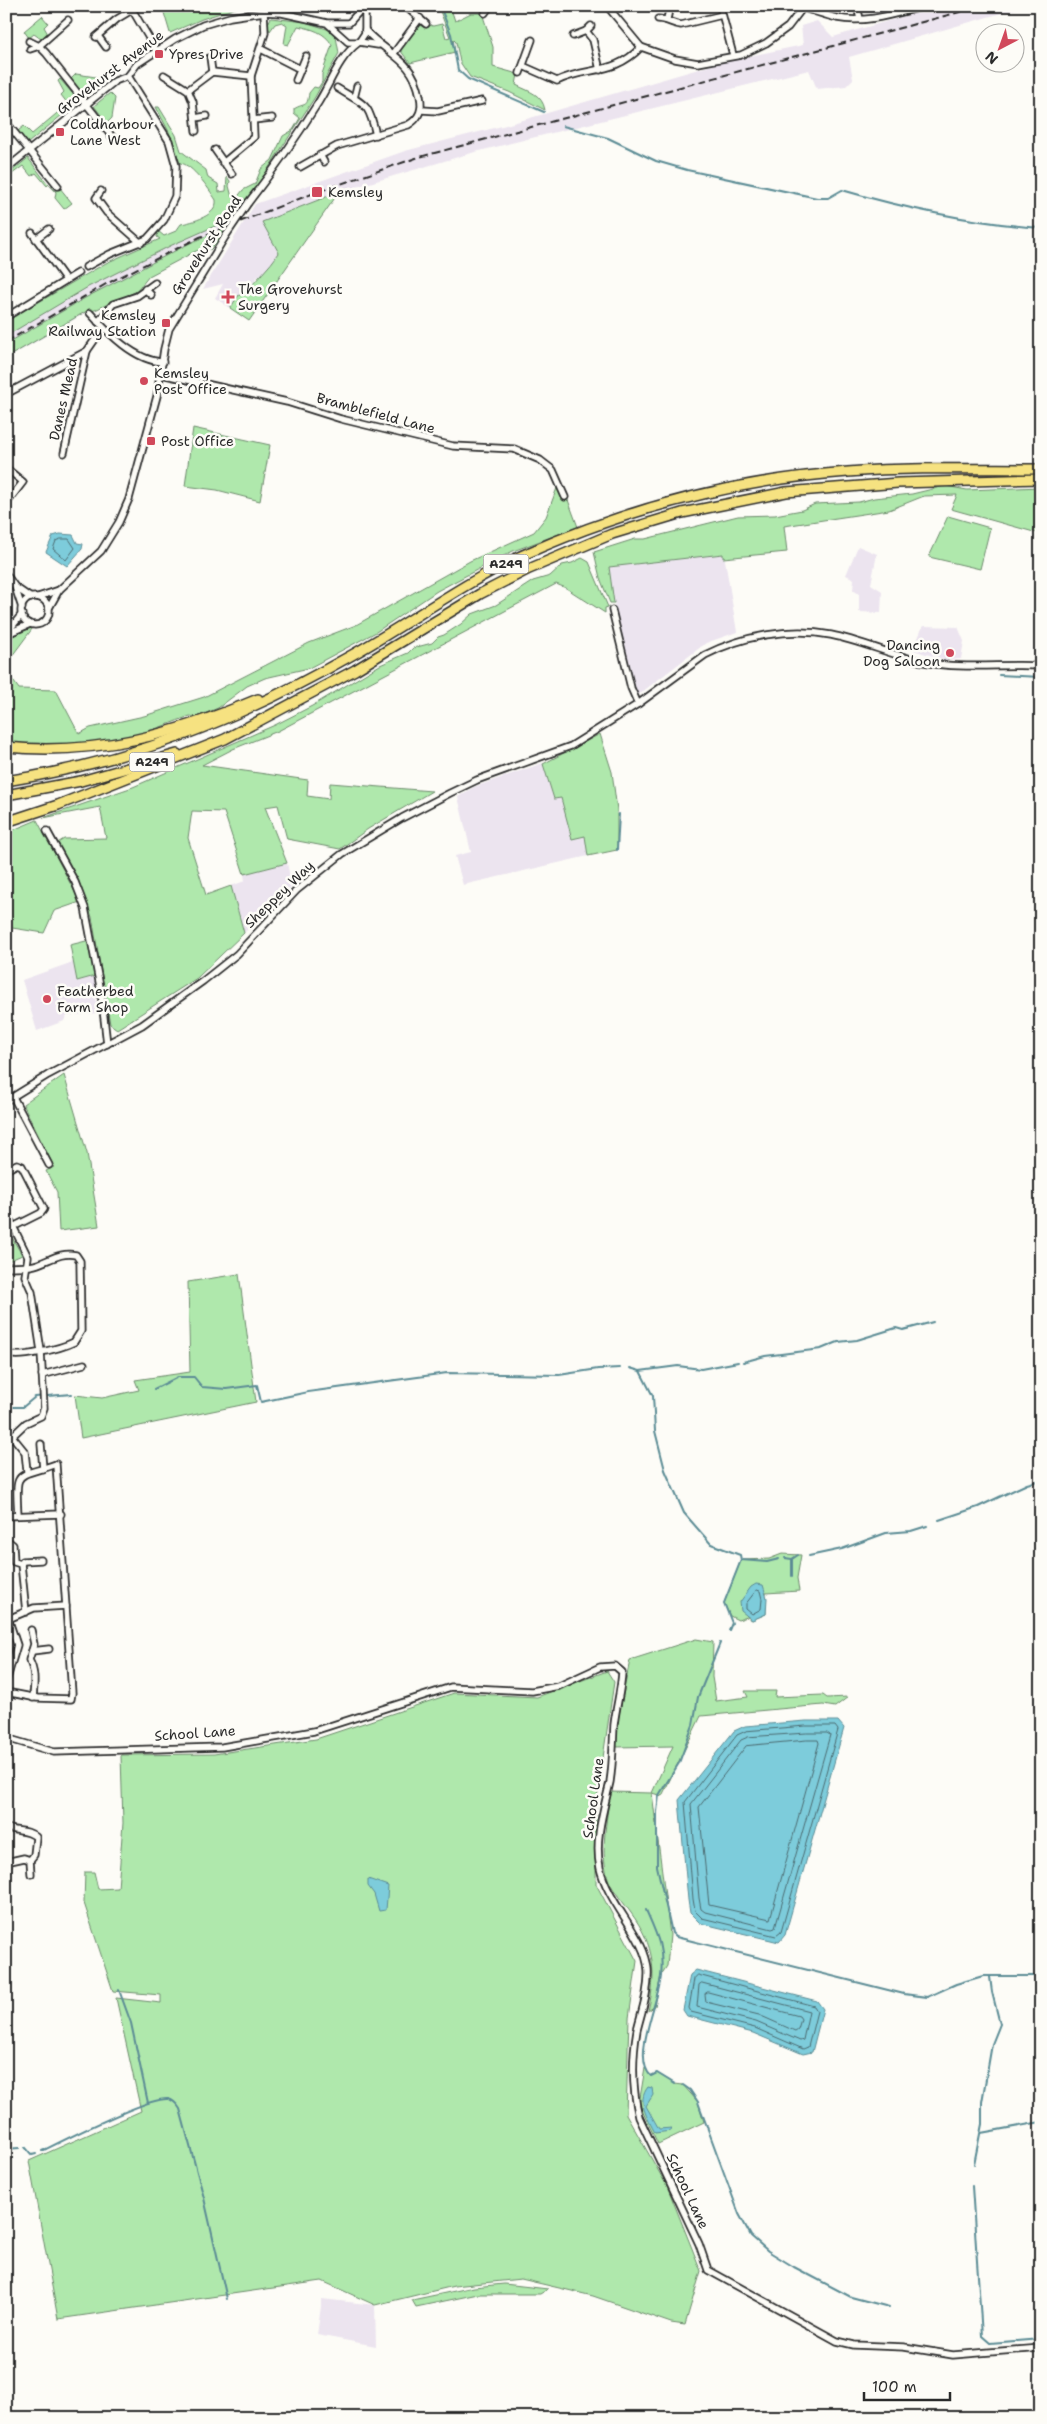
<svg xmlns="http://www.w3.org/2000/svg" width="1047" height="2424" font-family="'Shantell Sans',sans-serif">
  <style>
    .built { fill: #ece4ef }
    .green { fill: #afe8ac; stroke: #6d8a6c }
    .water { fill: #7dccdb; stroke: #5c8c95 }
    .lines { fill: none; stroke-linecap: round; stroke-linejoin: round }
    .shore { stroke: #4c6b71; stroke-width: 1 }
    .stream { stroke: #5c8c95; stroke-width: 2 }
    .minor-casing { stroke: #2b2b2b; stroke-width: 9 }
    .highway-casing { stroke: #2b2b2b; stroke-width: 12 }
    .minor { stroke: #fdfcf7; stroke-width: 5.5 }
    .highway { stroke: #f6e281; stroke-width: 9 }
    .rail { stroke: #2b2b2b; stroke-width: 2; stroke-dasharray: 8 4; stroke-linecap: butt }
    .minor-bridge-casing { stroke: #2b2b2b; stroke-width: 9; stroke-linecap: butt }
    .minor-bridge { stroke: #fdfcf7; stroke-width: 5.5 }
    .poi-dot { fill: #d1495b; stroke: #fdfcf7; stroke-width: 2 }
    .labels { text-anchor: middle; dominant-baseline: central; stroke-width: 5; stroke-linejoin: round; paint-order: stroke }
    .shield { fill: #fdfcf7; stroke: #6a6a68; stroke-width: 1 }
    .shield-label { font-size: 12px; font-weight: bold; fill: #2b2b2b }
    .poi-label { font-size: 14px; fill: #2b2b2b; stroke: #fdfcf7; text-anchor: start }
    .street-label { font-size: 14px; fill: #2b2b2b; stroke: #fdfcf7 }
  </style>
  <rect width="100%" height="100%" fill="#fdfcf7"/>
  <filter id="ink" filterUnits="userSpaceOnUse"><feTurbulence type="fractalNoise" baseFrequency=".02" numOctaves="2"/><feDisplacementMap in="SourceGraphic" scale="10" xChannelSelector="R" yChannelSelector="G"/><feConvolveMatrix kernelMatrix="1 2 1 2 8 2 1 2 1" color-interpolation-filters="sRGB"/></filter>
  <g filter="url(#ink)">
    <g class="built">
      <polygon points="939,6 1026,6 849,57 853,79 846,86 817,89 809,70 475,152 339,192 263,222 279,253 268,270 257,277 245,294 239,295 230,308 215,298 223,284 203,289 255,204 405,151 506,125 726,61 803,45 801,26 817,21 833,37"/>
      <polygon points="230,214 235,214 211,249 196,251 149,276 6,359 6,321 106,263"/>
      <polygon points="858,546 877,554 871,584 882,591 881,613 859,612 859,594 853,590 854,579 846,575"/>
      <polygon points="724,554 737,632 706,643 638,695 626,659 614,603 609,567"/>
      <polygon points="923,626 958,627 964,641 961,659 946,660 913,650"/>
      <polygon points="543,763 554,799 561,798 572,838 585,836 588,856 463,885 455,856 471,852 458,797 474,787"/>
      <polygon points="287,863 292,886 244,933 231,886 245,881 244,874"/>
      <polygon points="73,962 77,981 95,976 97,1013 66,1016 64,1021 37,1031 22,980"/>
      <polygon points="322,2299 375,2305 376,2346 317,2335"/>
    </g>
    <g class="green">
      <polygon points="162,6 242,6 202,19 170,33"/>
      <path d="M438 6H450L455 21 471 13H482L493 47V67L518 74 516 85C530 92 542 94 545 110L509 92 470 77 460 62 456 42 453 39 455 52 410 63 400 50 419 25 427 28 429 25 433 26 442 24 446 38 450 37Z"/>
      <polygon points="42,16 48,23 44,27 48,34 41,39 34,34 29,38 24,31"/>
      <path d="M271 18 305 22 330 30 336 37 339 53 315 97 251 195 243 201 231 219 172 245 88 287 6 336V321L106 263 160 239 157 237 158 231 164 236 176 231 181 224C192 222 218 216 216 200 209 189 192 164 180 163L169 132 156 107H159L176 135 181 151 206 170 208 178 218 184 219 192 226 191 227 177 230 181 229 186 232 197 236 199 243 190 255 184 261 169 272 160 283 136 293 130 300 118 294 113V109C305 102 307 109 309 93L314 87 318 88 322 82V74L332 45C325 32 312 29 298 26L288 45 284 44 287 25 282 22 275 24 270 31 267 25Z"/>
      <polygon points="76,74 96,77 100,82 84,95 71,79"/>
      <polygon points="60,79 79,101 28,143 18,131 24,126 32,134 68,104 61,95 64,92 58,81"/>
      <polygon points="110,93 115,98 112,118 107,123 94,106"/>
      <polygon points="28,158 47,183 56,191 60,188 72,203 64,209 55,198 56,192 49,184 47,186 36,173 31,176 23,166 8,177 10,179 6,182 6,176"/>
      <path d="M339 192 249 321 230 308 239 295 245 294C256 279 269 268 279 253L262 222Z"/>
      <polygon points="223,229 225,231 211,249 196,251 149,276 137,291 95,310 85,312 6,358 6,344 85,298 190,243"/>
      <polygon points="193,428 270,445 260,501 217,490 185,486"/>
      <path d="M557 480 568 500 578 527 513 551 469 574 437 591 376 632 309 668 265 678 247 686 218 708 197 717 190 716C173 722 157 729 140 734 97 745 50 746 6 743V671L19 689 56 690 79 734 90 728 144 716 204 697 309 643 356 625 470 561 534 532 546 517 557 488Z"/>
      <polygon points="945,486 967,490 1041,487 1041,534 951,509 957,495 924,496 889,510 784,526 787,552 723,558 723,554 609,567 614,603 610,603 600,578 594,552 635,539 645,539 738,516 775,515 802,510 815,504 859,502 874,498 912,494"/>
      <polygon points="948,516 990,528 980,569 929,557"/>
      <polygon points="582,558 589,562 608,607 605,608 605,613 566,588 556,584 278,731 233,749 202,765 308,780 307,796 329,799 330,783 432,791 368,829 340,849 287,839 278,805 265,807 287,863 244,874 224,812 192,811 188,838 206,895 231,886 244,933 197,978 117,1029 110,1024 92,917 79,882 56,844 64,839 106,838 100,807 43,818 133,787 275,725 312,706 380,665 408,653 413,648 432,643 438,637 444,635 461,624 472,614 496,605 533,581 550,576 562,565 572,563"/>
      <polygon points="35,625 6,664 6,640 23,626"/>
      <polygon points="600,734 612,772 617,810 617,850 588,856 585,836 572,839 561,798 554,799 543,764"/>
      <polygon points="37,820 80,902 54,911 44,933 6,927 6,833"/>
      <polygon points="90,940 95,976 77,981 70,945"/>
      <polygon points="64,1075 87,1153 99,1226 59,1231 57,1192 46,1171 54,1167 23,1104"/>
      <polygon points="6,1227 22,1255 6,1262"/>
      <polygon points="239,1274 256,1402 81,1438 75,1395 102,1398 139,1390 135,1380 190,1372 188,1282"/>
      <polygon points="782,1554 801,1555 797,1578 799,1591 766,1593 766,1614 752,1620 747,1617 738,1620 730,1616 724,1603 741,1560 769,1559"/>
      <path d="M696 1639 713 1642 712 1677 716 1701 748 1697 745 1691H776L775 1697 823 1695 827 1698 848 1697 835 1707 823 1705 701 1716 662 1796 652 1793 670 1935 667 1966 661 1975 655 2006 648 2011C657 1974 655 1945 631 1913 624 1903 614 1892 609 1881 599 1853 607 1821 610 1792L652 1793 673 1746 615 1747 616 1730 630 1660Z"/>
      <polygon points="607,1671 614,1682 596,1806 596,1884 637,1961 629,2018 626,2114 667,2186 701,2271 685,2325 671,2323 593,2296 521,2279 454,2286 375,2305 322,2281 58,2319 29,2161 141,2111 116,1998 161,2003 161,1995 113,1991 84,1903 85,1872 94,1872 98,1889 118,1888 123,1823 121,1755 214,1754 316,1739 454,1693 537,1697"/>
      <polygon points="645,2068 650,2076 657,2073 675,2084 683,2085 698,2102 704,2122 658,2144 639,2104"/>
      <polygon points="504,2284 548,2289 540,2294 478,2294 416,2307 412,2300 474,2287"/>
    </g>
    <g class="water">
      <polygon points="60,534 73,535 77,543 83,544 82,549 67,566 46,552 53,536"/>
      <polygon points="756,1584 763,1585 767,1598 766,1614 752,1620 741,1611 740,1602 751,1587"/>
      <polygon points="806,1721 838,1721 844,1728 785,1935 779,1942 700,1923 690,1913 688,1900 679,1800 734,1731 745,1726"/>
      <polygon points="368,1879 388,1886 386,1910 379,1911 374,1894 368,1886"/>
      <polygon points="696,1970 817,2001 823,2009 812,2052 803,2054 753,2033 687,2016 683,2010 690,1975"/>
      <path d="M648 2087 652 2088 653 2095 646 2106 659 2129 672 2128 671 2131 655 2133C648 2118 636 2102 648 2087Z"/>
    </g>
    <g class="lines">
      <g class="shore">
        <polygon points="61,539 69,539 75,548 66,560 53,549 56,541"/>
        <polygon points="757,1590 760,1591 762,1599 761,1609 752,1614 746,1609 746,1604"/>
        <polygon points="806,1726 835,1726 838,1730 781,1932 776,1936 702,1918 695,1911 693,1899 685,1802 737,1735 746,1731"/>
        <polygon points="807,1733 827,1733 830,1735 775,1928 772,1929 705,1912 701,1909 699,1898 691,1804 741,1740 748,1737"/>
        <polygon points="807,1740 818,1740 819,1743 770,1919 709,1905 699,1807 746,1746"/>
        <polygon points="698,1975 814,2006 817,2011 808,2047 803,2049 755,2028 691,2012 689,2008 694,1979"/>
        <polygon points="702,1983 809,2011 803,2040 800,2041 756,2022 697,2007 699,1985"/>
        <polygon points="708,1992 799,2016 801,2019 798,2029 795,2031 759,2015 706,2002 705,1994"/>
      </g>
      <g class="stream">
        <polyline points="440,6 451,34 458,70 468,79 544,112"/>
        <path d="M563 126 608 138 656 161 687 170 817 198H828L842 190C907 209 973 223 1041 228"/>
        <polyline points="999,675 1041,677"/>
        <polyline points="617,850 619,814"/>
        <polyline points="743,1362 765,1356 821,1349 838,1342 857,1340 896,1328 903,1330 933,1322"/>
        <polyline points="630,1368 640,1371 653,1396 655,1431 665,1470 684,1513 711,1544 740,1555 741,1560 724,1603 732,1623 729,1630"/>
        <polyline points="640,1371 678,1366 701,1369 738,1362"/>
        <polyline points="154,1389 178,1377 194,1377 202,1387 226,1389 257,1385 261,1402 308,1392 447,1373 559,1375 598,1369 620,1368"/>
        <polyline points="6,1407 23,1407 35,1397 72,1394"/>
        <polyline points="939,1520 978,1507 1027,1484 1041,1480"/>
        <polyline points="809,1556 842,1549 886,1533 911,1531 927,1526"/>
        <polyline points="785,1558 792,1559 798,1555"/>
        <polyline points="792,1559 792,1576"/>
        <polyline points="741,1560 767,1562 779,1559"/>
        <polyline points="720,1643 698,1697 693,1725 679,1763 659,1795 657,1812 657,1866 672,1933 676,1937 904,1994 927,1997 956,1984 983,1976 1041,1976"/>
        <path d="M646 1910C657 1935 664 1948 661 1976 659 2001 631 2057 651 2076L657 2073 675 2084"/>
        <polyline points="119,1990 131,2023 148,2103"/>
        <polyline points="683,2085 690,2090 698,2102 739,2214 751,2236 768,2251 794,2267 851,2297 889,2307"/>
        <polyline points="981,2133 1041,2122"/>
        <polyline points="25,2147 32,2155 36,2154"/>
        <polyline points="6,2149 19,2148"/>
        <path d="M42 2151C64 2140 148 2097 168 2099 174 2100 177 2104 180 2109L204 2198 227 2299"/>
        <polyline points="974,2164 982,2124 982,2102 992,2044 1000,2024 992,1992 990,1977"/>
        <polyline points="972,2186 982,2336 990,2343 1041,2339"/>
      </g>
      <g class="minor-casing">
        <g id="minor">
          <polyline points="130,6 156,50"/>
          <polyline points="405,6 426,24"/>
          <polyline points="607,6 641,47 675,59 698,63 741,55 766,43 788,27 804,6"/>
          <polyline points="720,6 733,55"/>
          <polyline points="857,6 860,19"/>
          <path d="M803 8C814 11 825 15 837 18 866 24 897 13 926 6"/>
          <polyline points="485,13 490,6"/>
          <path d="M658 19C667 19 672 24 681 25L722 15"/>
          <polyline points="667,19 670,6"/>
          <polyline points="329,25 348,42 359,42 365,33 365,6"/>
          <polyline points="586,31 593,40 600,70"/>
          <polyline points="98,36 106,47"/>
          <polyline points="573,36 586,31 591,26"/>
          <polyline points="96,37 117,19 132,10"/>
          <polyline points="29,41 39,46 46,53 113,138"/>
          <polyline points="359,42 378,45"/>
          <polyline points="30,49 39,46 68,20"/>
          <polyline points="261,49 300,69"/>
          <polyline points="394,53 420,18"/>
          <polyline points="210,57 212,72"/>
          <path d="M523 66 557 81C587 66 614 76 641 47"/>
          <polyline points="520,73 532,40"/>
          <polyline points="164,75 188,90 193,102 196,131"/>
          <polyline points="296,80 306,56"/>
          <path d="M337 88C365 106 368 100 376 135"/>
          <polyline points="188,90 212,72 251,76"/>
          <polyline points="354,98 357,86"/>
          <polyline points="422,110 438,111 482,101"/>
          <polyline points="195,118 207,116"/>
          <polyline points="253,120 272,118"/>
          <polyline points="6,122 58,186"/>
          <polyline points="215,150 232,174"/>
          <polyline points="320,155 324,162"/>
          <polyline points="223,163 254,137 251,76 265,33 264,12"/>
          <path d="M300 167 337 146 408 125C420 118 423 109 420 96 413 58 387 55 365 30"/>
          <polyline points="6,169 115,81 128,76 137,64 175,39 203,25 230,17 264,12 282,13 327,23 349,23 364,6"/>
          <polyline points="101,191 96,198 107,213 141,243"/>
          <path d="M248 203C272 172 295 140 316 106 330 85 338 58 358 43"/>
          <polyline points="32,233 66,280"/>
          <polyline points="36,239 49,229"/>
          <polyline points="86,267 110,254 147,239 164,220 175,196 176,166 169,141 128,76"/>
          <polyline points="145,289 151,295"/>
          <path d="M90 313C108 333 135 361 163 362"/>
          <polyline points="6,317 78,273"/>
          <polyline points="98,322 113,304 137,296 155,283"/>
          <polyline points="161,374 287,402 341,419 453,446 514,449 540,460 553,470 565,497"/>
          <polyline points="6,394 87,351 103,328"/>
          <polyline points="64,453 87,351"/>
          <polyline points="6,468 23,482 6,504"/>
          <polyline points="6,574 15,587 22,608"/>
          <polyline points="15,587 31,598"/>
          <polyline points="38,597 59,590"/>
          <circle cx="35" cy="611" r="14"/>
          <polyline points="49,608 59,590 101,551 119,522 129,499 157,396 164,349 169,329 225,237"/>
          <polyline points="612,610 631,688 638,704"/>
          <polyline points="6,634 22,614"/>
          <polyline points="7,634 30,624"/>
          <polyline points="47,831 75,882 85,908 101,992 107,1044"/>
          <polyline points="13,1097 49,1165"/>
          <path d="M6 1101 48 1075 142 1025 203 981 237 954 297 890 342 854 402 818 450 793 477 780 571 746 638 704 705 655C742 636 790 627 831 635 870 643 905 662 945 665 977 668 1009 664 1041 666"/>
          <polyline points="6,1170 17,1164 22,1166 44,1209 41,1213 15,1226"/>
          <polyline points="6,1212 28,1257 25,1276 32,1292 41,1351 44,1408 41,1416 26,1423 6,1442"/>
          <path d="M6 1267C17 1266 28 1268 38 1264 52 1259 61 1252 76 1255L80 1261 81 1331 74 1342C62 1348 17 1360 6 1353"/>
          <polyline points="42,1375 84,1364"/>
          <polyline points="12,1436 25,1452 27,1471"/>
          <polyline points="41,1444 43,1469"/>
          <polyline points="6,1516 61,1514"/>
          <polyline points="8,1541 13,1545 14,1562 21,1564"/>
          <polyline points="6,1612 17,1645 6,1682"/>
          <polyline points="26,1612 21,1564 23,1561 41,1560"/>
          <polyline points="6,1620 34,1608 66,1606"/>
          <path d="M31 1630 34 1644 29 1660C36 1672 34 1685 33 1698"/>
          <polyline points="32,1651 49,1649"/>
          <path d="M6 1692 37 1698 71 1699 72 1693 56 1464C16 1479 15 1467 18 1515"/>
          <path d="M6 1738 54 1752 222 1747 314 1731 451 1687 532 1691 559 1686 600 1667 615 1666 622 1672C621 1690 616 1707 614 1725 613 1743 613 1763 610 1782 604 1809 594 1839 600 1868 608 1904 646 1937 648 1970 649 1991 642 2010 637 2030 632 2059 632 2088 639 2117L699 2244 708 2270 837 2341 854 2345 904 2347 953 2355 1041 2348"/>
          <path d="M6 1827C16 1833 26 1828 36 1837L34 1855 30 1860"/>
          <polyline points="30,1860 31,1874"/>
          <polyline points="6,1862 24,1858 30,1860"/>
        </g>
      </g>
      <g class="highway-casing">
        <g id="highway">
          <path d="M6 747C97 756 175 734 258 699"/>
          <path d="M6 781C134 761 240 719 352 655 409 623 463 583 523 555 626 509 735 480 848 472 912 467 976 469 1041 469"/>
          <polyline points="6,795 81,781 177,754"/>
          <polyline points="6,822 58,805 225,739 355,670 480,594 529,569 612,534 682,513 786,492 898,483 1041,479"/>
        </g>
      </g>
      <use href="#minor" class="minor"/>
      <use href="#highway" class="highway"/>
      <polyline class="rail" points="6,342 106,284 200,237 317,192 416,158 982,6"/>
      <g class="minor-bridge-casing">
        <polyline id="minor-bridge" points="225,237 248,203"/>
      </g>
      <use href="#minor-bridge" class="minor-bridge"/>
    </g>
  </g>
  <g class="poi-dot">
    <rect x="154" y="49" width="10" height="10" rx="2.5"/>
    <rect x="55" y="127" width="10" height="10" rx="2.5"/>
    <rect x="311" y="186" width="12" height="12" rx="2.5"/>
    <path d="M225.5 289.5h5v5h5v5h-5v5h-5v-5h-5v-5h5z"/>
    <rect x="161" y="318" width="10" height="10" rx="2.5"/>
    <circle cx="144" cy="381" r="5"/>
    <rect x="146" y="436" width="10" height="10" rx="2.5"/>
    <circle cx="950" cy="653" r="5"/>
    <circle cx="47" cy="999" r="5"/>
  </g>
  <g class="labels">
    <g class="shield">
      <rect x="483.5" y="554.5" width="45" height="19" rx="4"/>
      <rect x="129.5" y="752.5" width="45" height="19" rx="4"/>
    </g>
    <g class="shield-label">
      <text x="506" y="564">A249</text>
      <text x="152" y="762">A249</text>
    </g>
    <g class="poi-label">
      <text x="169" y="54">Ypres Drive</text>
      <text x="70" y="124">Coldharbour<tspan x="70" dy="16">Lane West</tspan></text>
      <text x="328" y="192">Kemsley</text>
      <text x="238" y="289">The Grovehurst<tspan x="238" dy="16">Surgery</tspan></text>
      <text x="156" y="315" text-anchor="end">Kemsley<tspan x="156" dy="16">Railway Station</tspan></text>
      <text x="154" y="373">Kemsley<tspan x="154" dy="16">Post Office</tspan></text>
      <text x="161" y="441">Post Office</text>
      <text x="940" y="645" text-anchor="end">Dancing<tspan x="940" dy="16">Dog Saloon</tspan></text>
      <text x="57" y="991">Featherbed<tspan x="57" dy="16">Farm Shop</tspan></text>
    </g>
    <g class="street-label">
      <text transform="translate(110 72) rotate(-37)">Grovehurst Avenue</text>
      <text transform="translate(206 245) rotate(-57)">Grovehurst Road</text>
      <text transform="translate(63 399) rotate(-77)">Danes Mead</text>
      <text transform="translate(376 413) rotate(15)">Bramblefield Lane</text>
      <text transform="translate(279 894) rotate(-44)">Sheppey Way</text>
      <text transform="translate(195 1733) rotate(-4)">School Lane</text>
      <text transform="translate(593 1798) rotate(-82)">School Lane</text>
      <text transform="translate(688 2191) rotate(65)">School Lane</text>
    </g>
  </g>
  <rect width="1047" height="2424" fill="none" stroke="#fdfcf7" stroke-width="25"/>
  <rect x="12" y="12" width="1022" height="2399" fill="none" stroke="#2b2b2b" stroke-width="2" filter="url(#ink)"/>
  <g transform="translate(1000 48) rotate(221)"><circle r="24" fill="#fdfcf7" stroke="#a9a8a5"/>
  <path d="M0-4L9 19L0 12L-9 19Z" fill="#d1495b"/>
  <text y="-8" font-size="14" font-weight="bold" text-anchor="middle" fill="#2b2b2b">N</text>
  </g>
  <path d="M864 2392v8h86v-8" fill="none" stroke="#2b2b2b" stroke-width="2.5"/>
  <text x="872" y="2392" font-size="15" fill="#2b2b2b" stroke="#fdfcf7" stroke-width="4" paint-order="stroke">100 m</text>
</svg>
